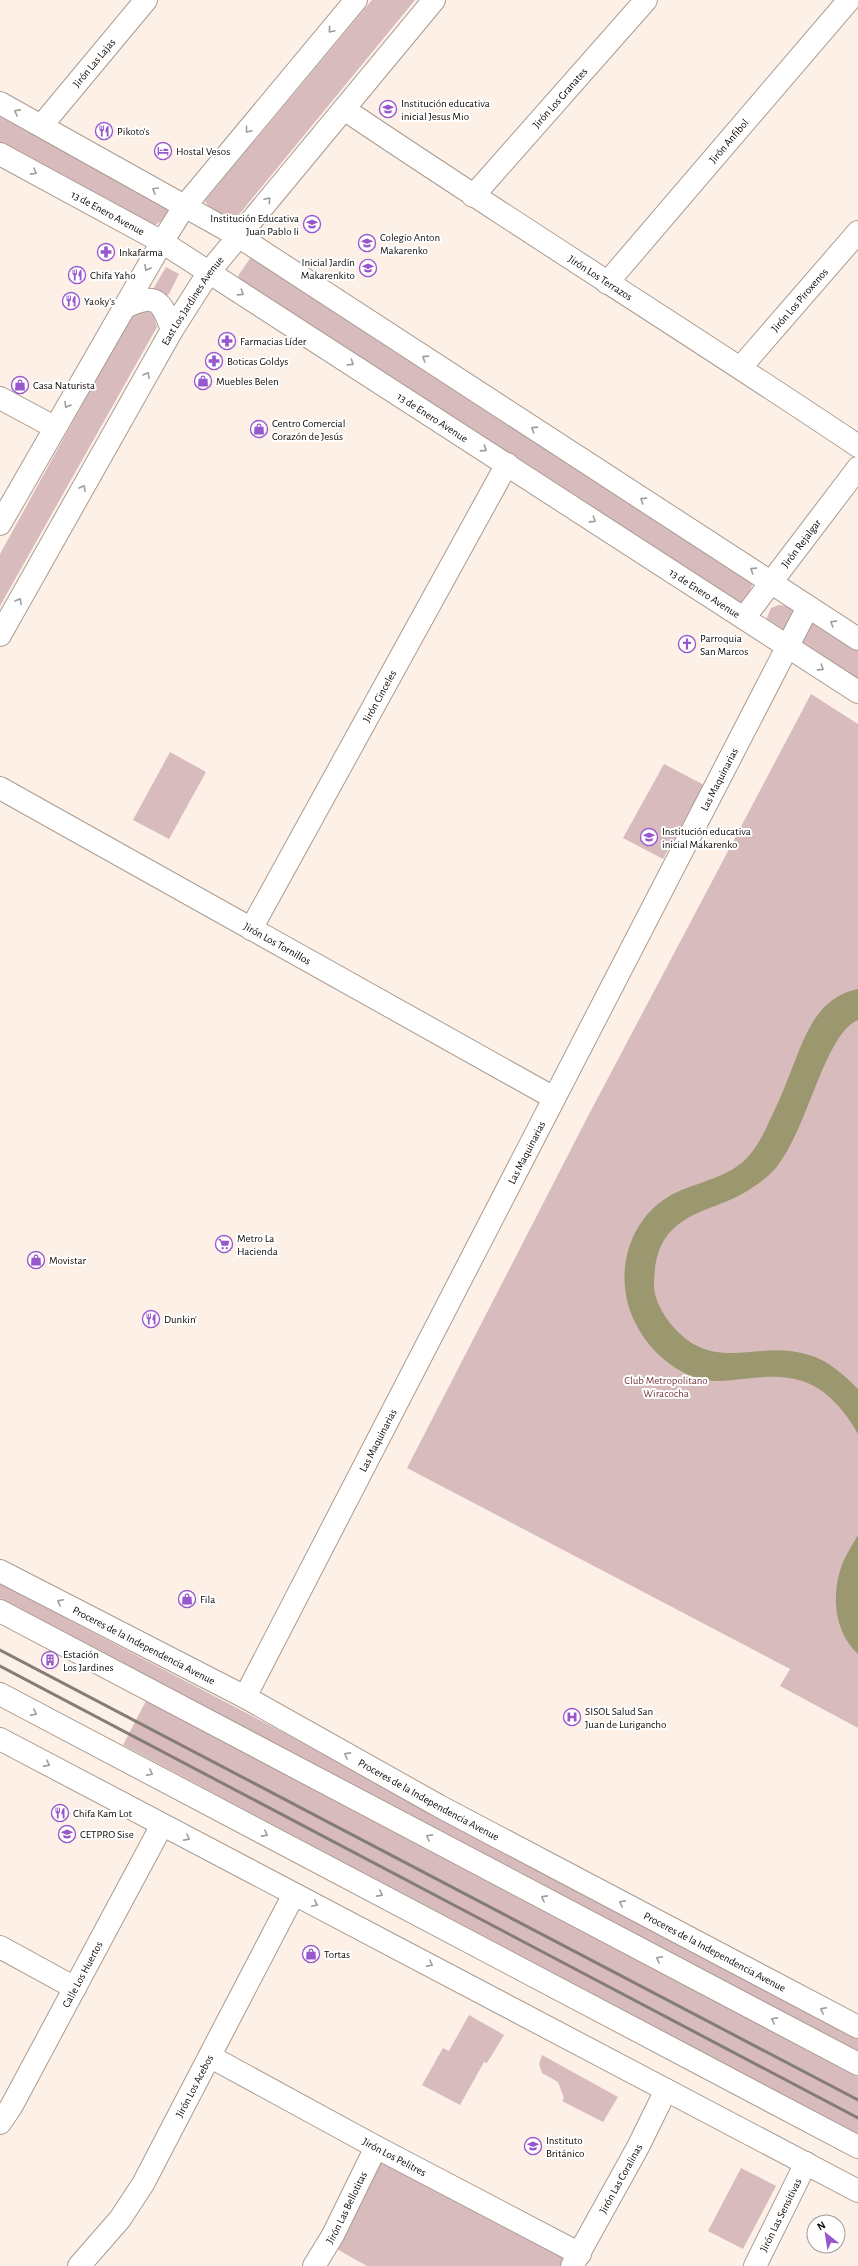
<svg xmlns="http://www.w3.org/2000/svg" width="858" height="2266" font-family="'Alegreya Sans',sans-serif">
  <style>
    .green { fill: #d8bbbd }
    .water { fill: #9b9870 }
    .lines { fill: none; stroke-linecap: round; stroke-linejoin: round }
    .minor-casing { stroke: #aa9b90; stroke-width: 24 }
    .major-casing { stroke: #aa9b90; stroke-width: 24 }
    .minor { stroke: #fff; stroke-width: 22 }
    .major { stroke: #fff; stroke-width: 22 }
    .rail { stroke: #857c75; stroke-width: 3 }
    .oneway { stroke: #9f9d9c }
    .labels { text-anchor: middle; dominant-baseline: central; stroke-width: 4; stroke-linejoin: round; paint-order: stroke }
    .street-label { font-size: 11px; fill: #100b07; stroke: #fff }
    .poi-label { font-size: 11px; fill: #100b07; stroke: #fff; text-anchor: start }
    .park-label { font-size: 11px; fill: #75383f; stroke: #fff }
  </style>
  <rect width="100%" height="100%" fill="#fdf0e6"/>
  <g class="green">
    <path d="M372 0H415L237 217 233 219C224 218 209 209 205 201L208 197Z"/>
    <path d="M0 117 164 204 168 208C167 215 161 222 155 225L150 224 0 143Z"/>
    <polygon points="251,257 754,581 744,603 740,606 241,281 238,276"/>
    <polygon points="166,267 179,274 169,294 165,296 153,289"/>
    <polygon points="147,311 153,313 157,327 0,606 0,554 132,314"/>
    <path d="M779 605C789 605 794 610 795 620L782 633 766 620 771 608Z"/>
    <polygon points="814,621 858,647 858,685 801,648 798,638"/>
    <polygon points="811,694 858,724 858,1728 780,1686 790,1669 407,1468 586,1120"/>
    <polygon points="170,752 206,772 169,839 133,820"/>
    <polygon points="664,764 704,785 663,859 623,838"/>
    <polygon points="0,1584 858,2033 858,2053 0,1598"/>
    <polygon points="148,1697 858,2077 858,2135 123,1745"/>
    <polygon points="469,2015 504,2035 487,2063 484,2062 460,2105 422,2085 443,2048 449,2051"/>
    <polygon points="542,2055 618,2097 603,2122 562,2101 564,2098 558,2082 542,2073 539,2064"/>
    <polygon points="381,2161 570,2259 563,2266 367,2266 335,2248"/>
    <polygon points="741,2168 776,2186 743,2249 708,2231"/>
  </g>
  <g class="water">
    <path d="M858 989V1020C821 1036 806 1144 768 1176 758 1184 745 1193 732 1199 710 1209 689 1213 671 1231 656 1247 654 1267 654 1288 655 1300 663 1314 670 1323 714 1377 755 1338 809 1355 828 1360 844 1375 858 1389V1434C846 1412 826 1388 802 1381 775 1372 748 1380 720 1381 685 1382 651 1355 636 1324 612 1279 626 1219 673 1194 695 1183 725 1178 744 1161 755 1150 763 1136 769 1122 776 1107 783 1092 789 1076 804 1040 814 998 858 989Z"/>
    <path d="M858 1535V1654C833 1631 831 1592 843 1562 847 1553 853 1544 858 1535Z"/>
  </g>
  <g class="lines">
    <g class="minor-casing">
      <g id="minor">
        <path id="s1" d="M344 109C514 224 688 332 858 446"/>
        <path id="s2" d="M42 125 146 0"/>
        <path id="s3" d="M473 196 646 0"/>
        <path id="s4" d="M607 283 849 0"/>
        <path id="s5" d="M741 367 858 232"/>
        <polyline points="0,398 54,427"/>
        <path id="s6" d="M744 618 858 468"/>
        <path id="s7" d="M0 788 554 1098"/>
        <path id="s8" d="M251 929 507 464"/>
        <path id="s9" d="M245 1697 808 607"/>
        <polyline points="0,1947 75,1988"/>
        <path id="s10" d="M211 2057 376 2147 580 2254"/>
        <path id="s11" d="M0 2123 11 2107 162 1825"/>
        <path id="s12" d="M79 2266 120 2219 143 2184 294 1894"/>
        <path id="s13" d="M314 2266 333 2235 376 2147"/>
        <path id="s14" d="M572 2266 638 2147 666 2090"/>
        <path id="s15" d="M755 2266 806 2163"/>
      </g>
    </g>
    <g class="major-casing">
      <g id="major">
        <polyline points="0,103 238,236 858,639"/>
        <path id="s16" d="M0 154 162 242 858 692"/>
        <path d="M125 307C156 293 161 299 172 330"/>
        <polyline points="0,524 162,242 184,207 356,0"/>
        <path id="s17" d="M0 635 172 330 209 272 434 0"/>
        <path id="s18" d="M0 1571 245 1697 439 1806 858 2027"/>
        <polyline points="0,1611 858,2064"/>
        <polyline points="0,1694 858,2147"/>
        <polyline points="0,1739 858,2191"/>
      </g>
    </g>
    <use href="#minor" class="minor"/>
    <use href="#major" class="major"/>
    <g class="rail">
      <polyline points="0,1650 858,2100"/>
      <polyline points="0,1666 858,2118"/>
    </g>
  </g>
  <defs><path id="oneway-chevron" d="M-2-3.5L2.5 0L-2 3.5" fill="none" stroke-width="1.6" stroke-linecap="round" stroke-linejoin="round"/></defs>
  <g class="oneway">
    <use href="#oneway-chevron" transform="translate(331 30) rotate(130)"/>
    <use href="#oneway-chevron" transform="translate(17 112) rotate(-152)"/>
    <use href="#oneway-chevron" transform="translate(248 130) rotate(130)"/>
    <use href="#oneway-chevron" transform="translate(34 172) rotate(29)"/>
    <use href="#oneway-chevron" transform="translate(155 190) rotate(-150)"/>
    <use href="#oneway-chevron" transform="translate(268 200) rotate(-50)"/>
    <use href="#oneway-chevron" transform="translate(147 268) rotate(119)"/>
    <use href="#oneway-chevron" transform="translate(241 293) rotate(33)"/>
    <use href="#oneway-chevron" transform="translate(425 358) rotate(-147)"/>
    <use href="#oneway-chevron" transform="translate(351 363) rotate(33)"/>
    <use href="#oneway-chevron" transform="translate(147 375) rotate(-61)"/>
    <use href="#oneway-chevron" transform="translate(67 405) rotate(121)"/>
    <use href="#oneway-chevron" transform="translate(534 429) rotate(-147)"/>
    <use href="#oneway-chevron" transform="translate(484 449) rotate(33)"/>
    <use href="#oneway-chevron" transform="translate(83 488) rotate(-61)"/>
    <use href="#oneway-chevron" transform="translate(643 500) rotate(-147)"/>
    <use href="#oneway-chevron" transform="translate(593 520) rotate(33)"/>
    <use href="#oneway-chevron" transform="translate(753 570) rotate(-147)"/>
    <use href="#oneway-chevron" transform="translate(19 601) rotate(-61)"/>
    <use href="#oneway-chevron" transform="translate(833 623) rotate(-148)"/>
    <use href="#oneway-chevron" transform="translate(821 668) rotate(33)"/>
    <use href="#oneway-chevron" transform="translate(60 1602) rotate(-153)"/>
    <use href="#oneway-chevron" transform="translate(34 1713) rotate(28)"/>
    <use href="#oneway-chevron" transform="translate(347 1755) rotate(-151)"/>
    <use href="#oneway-chevron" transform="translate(47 1764) rotate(28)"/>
    <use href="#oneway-chevron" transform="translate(150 1773) rotate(28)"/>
    <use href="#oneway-chevron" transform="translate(265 1834) rotate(28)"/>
    <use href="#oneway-chevron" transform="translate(429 1837) rotate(-152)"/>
    <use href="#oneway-chevron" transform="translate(187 1838) rotate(28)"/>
    <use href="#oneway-chevron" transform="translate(380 1894) rotate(28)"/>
    <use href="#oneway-chevron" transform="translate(544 1898) rotate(-152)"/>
    <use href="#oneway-chevron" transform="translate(622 1903) rotate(-152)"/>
    <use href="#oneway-chevron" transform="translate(315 1904) rotate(25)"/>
    <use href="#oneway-chevron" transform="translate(659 1959) rotate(-152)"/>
    <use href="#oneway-chevron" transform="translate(430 1964) rotate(28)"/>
    <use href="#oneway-chevron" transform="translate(823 2010) rotate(-153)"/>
    <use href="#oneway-chevron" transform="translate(774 2020) rotate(-152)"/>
  </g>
  <defs>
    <g id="school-ring" transform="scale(0.9)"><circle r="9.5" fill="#fff" stroke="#9757cd" stroke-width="1.5"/><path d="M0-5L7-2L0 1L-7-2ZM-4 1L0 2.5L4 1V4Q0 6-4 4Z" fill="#9757cd"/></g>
    <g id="restaurant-ring" transform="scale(0.9)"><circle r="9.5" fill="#fff" stroke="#9757cd" stroke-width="1.5"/><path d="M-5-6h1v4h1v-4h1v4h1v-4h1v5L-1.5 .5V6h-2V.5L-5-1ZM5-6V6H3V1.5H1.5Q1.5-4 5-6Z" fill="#9757cd"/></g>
    <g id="hotel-ring" transform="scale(0.9)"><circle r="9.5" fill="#fff" stroke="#9757cd" stroke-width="1.5"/><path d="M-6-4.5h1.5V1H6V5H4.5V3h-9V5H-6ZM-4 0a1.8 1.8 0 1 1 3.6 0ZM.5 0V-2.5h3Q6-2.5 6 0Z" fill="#9757cd"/></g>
    <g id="pharmacy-ring" transform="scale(0.9)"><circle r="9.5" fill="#fff" stroke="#9757cd" stroke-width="1.5"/><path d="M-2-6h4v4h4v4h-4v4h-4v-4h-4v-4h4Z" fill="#9757cd"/></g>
    <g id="shop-ring" transform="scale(0.9)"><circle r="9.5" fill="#fff" stroke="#9757cd" stroke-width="1.5"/><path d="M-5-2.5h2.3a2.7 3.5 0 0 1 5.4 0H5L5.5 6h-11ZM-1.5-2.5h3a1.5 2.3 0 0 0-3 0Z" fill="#9757cd"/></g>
    <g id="church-ring" transform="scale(0.9)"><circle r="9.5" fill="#fff" stroke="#9757cd" stroke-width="1.5"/><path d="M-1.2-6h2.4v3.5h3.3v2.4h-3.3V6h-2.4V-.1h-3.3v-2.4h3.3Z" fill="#9757cd"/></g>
    <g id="supermarket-ring" transform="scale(0.9)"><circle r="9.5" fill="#fff" stroke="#9757cd" stroke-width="1.5"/><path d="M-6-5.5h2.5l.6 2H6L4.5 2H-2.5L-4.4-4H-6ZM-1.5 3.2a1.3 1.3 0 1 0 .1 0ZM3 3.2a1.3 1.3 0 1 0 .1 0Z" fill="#9757cd"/></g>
    <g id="building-ring" transform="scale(0.9)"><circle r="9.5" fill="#fff" stroke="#9757cd" stroke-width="1.5"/><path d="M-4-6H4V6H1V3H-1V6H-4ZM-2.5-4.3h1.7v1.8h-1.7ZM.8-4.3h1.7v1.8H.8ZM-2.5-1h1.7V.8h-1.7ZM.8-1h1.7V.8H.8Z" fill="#9757cd"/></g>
    <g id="hospital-ring" transform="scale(0.9)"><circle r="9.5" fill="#fff" stroke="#9757cd" stroke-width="1.5"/><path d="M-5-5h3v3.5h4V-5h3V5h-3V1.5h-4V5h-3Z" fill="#9757cd"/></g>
    <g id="university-ring" transform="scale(0.9)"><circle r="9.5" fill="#fff" stroke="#9757cd" stroke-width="1.5"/><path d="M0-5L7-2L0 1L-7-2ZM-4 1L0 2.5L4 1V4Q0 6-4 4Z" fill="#9757cd"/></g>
  </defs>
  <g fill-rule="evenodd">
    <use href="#school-ring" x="388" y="109"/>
    <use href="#restaurant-ring" x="104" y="131"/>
    <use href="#hotel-ring" x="163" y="151"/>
    <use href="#school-ring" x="312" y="224"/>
    <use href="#school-ring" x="367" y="243"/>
    <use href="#pharmacy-ring" x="106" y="252"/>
    <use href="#school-ring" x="368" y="268"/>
    <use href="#restaurant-ring" x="77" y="275"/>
    <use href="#restaurant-ring" x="71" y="301"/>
    <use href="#pharmacy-ring" x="227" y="341"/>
    <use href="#pharmacy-ring" x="214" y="361"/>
    <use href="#shop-ring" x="203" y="381"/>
    <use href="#shop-ring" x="20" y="385"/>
    <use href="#shop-ring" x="259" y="429"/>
    <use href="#church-ring" x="687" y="644"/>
    <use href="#school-ring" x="649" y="837"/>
    <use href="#supermarket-ring" x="224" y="1244"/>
    <use href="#shop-ring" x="36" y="1260"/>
    <use href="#restaurant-ring" x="151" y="1319"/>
    <use href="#shop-ring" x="187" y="1599"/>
    <use href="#building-ring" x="50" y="1660"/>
    <use href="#hospital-ring" x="572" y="1717"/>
    <use href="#restaurant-ring" x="60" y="1813"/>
    <use href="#university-ring" x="67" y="1834"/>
    <use href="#shop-ring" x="311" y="1954"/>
    <use href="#university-ring" x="533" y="2146"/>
  </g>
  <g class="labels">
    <g class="street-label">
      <text stroke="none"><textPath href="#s2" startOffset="81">Jirón Las Lajas</textPath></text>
      <text stroke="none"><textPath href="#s3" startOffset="131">Jirón Los Granates</textPath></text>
      <text stroke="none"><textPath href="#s4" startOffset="187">Jirón Anfibol</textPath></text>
      <text stroke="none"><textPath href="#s16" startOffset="123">13 de Enero Avenue</textPath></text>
      <text stroke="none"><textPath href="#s1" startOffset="307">Jirón Los Terrazos</textPath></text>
      <text stroke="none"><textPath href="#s5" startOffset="89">Jirón Los Piroxenos</textPath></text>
      <text stroke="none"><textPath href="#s17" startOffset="386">East Los Jardines Avenue</textPath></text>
      <text stroke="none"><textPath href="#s16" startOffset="507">13 de Enero Avenue</textPath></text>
      <text stroke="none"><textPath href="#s6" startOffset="94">Jirón Rejalgar</textPath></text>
      <text stroke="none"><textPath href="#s16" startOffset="831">13 de Enero Avenue</textPath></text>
      <text stroke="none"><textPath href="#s8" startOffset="266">Jirón Cinceles</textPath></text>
      <text stroke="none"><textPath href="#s9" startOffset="1033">Las Maquinarias</textPath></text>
      <text stroke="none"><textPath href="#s7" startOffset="318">Jirón Los Tornillos</textPath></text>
      <text stroke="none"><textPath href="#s9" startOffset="613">Las Maquinarias</textPath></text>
      <text stroke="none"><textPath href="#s9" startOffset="289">Las Maquinarias</textPath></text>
      <text stroke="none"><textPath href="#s18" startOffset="162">Proceres de la Independencia Avenue</textPath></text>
      <text stroke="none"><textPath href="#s18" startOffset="486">Proceres de la Independencia Avenue</textPath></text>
      <text stroke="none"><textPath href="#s18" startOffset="810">Proceres de la Independencia Avenue</textPath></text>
      <text stroke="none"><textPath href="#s11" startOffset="170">Calle Los Huertos</textPath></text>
      <text stroke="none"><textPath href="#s12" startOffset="215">Jirón Los Acebos</textPath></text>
      <text stroke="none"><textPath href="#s10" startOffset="209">Jirón Los Pelitres</textPath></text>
      <text stroke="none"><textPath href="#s14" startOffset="100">Jirón Las Coralinas</textPath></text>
      <text stroke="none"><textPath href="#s13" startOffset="67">Jirón Las Bellotitas</textPath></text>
      <text stroke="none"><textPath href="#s15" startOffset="57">Jirón Las Sensitivas</textPath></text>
    </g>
    <g class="poi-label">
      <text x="401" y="103">Institución educativa<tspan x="401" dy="13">inicial Jesus Mio</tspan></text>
      <text x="117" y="131">Pikoto's</text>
      <text x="176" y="151">Hostal Vesos</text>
      <text x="299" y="218" text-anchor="end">Institución Educativa<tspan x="299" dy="13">Juan Pablo Ii</tspan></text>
      <text x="380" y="237">Colegio Anton<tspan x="380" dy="13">Makarenko</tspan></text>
      <text x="119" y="252">Inkafarma</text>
      <text x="355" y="262" text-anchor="end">Inicial Jardín<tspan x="355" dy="13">Makarenkito</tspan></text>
      <text x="90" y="275">Chifa Yaho</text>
      <text x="84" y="301">Yaoky's</text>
      <text x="240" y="341">Farmacias Líder</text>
      <text x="227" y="361">Boticas Goldys</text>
      <text x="216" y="381">Muebles Belen</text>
      <text x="33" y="385">Casa Naturista</text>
      <text x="272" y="423">Centro Comercial<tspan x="272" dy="13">Corazón de Jesús</tspan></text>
      <text x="700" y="638">Parroquia<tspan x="700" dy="13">San Marcos</tspan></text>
      <text x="662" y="831">Institución educativa<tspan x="662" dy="13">inicial Makarenko</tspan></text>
      <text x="237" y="1238">Metro La<tspan x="237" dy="13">Hacienda</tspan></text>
      <text x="49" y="1260">Movistar</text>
      <text x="164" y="1319">Dunkin'</text>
      <text x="200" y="1599">Fila</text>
      <text x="63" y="1654">Estación<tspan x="63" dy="13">Los Jardines</tspan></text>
      <text x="585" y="1711">SISOL Salud San<tspan x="585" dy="13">Juan de Lurigancho</tspan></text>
      <text x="73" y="1813">Chifa Kam Lot</text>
      <text x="80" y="1834">CETPRO Sise</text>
      <text x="324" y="1954">Tortas</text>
      <text x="546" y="2140">Instituto<tspan x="546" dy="13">Británico</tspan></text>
    </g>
    <g class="park-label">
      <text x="666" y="1380">Club Metropolitano<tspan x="666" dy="13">Wiracocha</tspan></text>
    </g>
  </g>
  <g transform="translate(826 2234) rotate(330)"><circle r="19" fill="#ffffff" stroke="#9f9d9c"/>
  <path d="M0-3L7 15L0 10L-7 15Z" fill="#9757cd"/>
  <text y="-6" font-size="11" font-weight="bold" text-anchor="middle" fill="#100b07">N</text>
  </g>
</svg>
